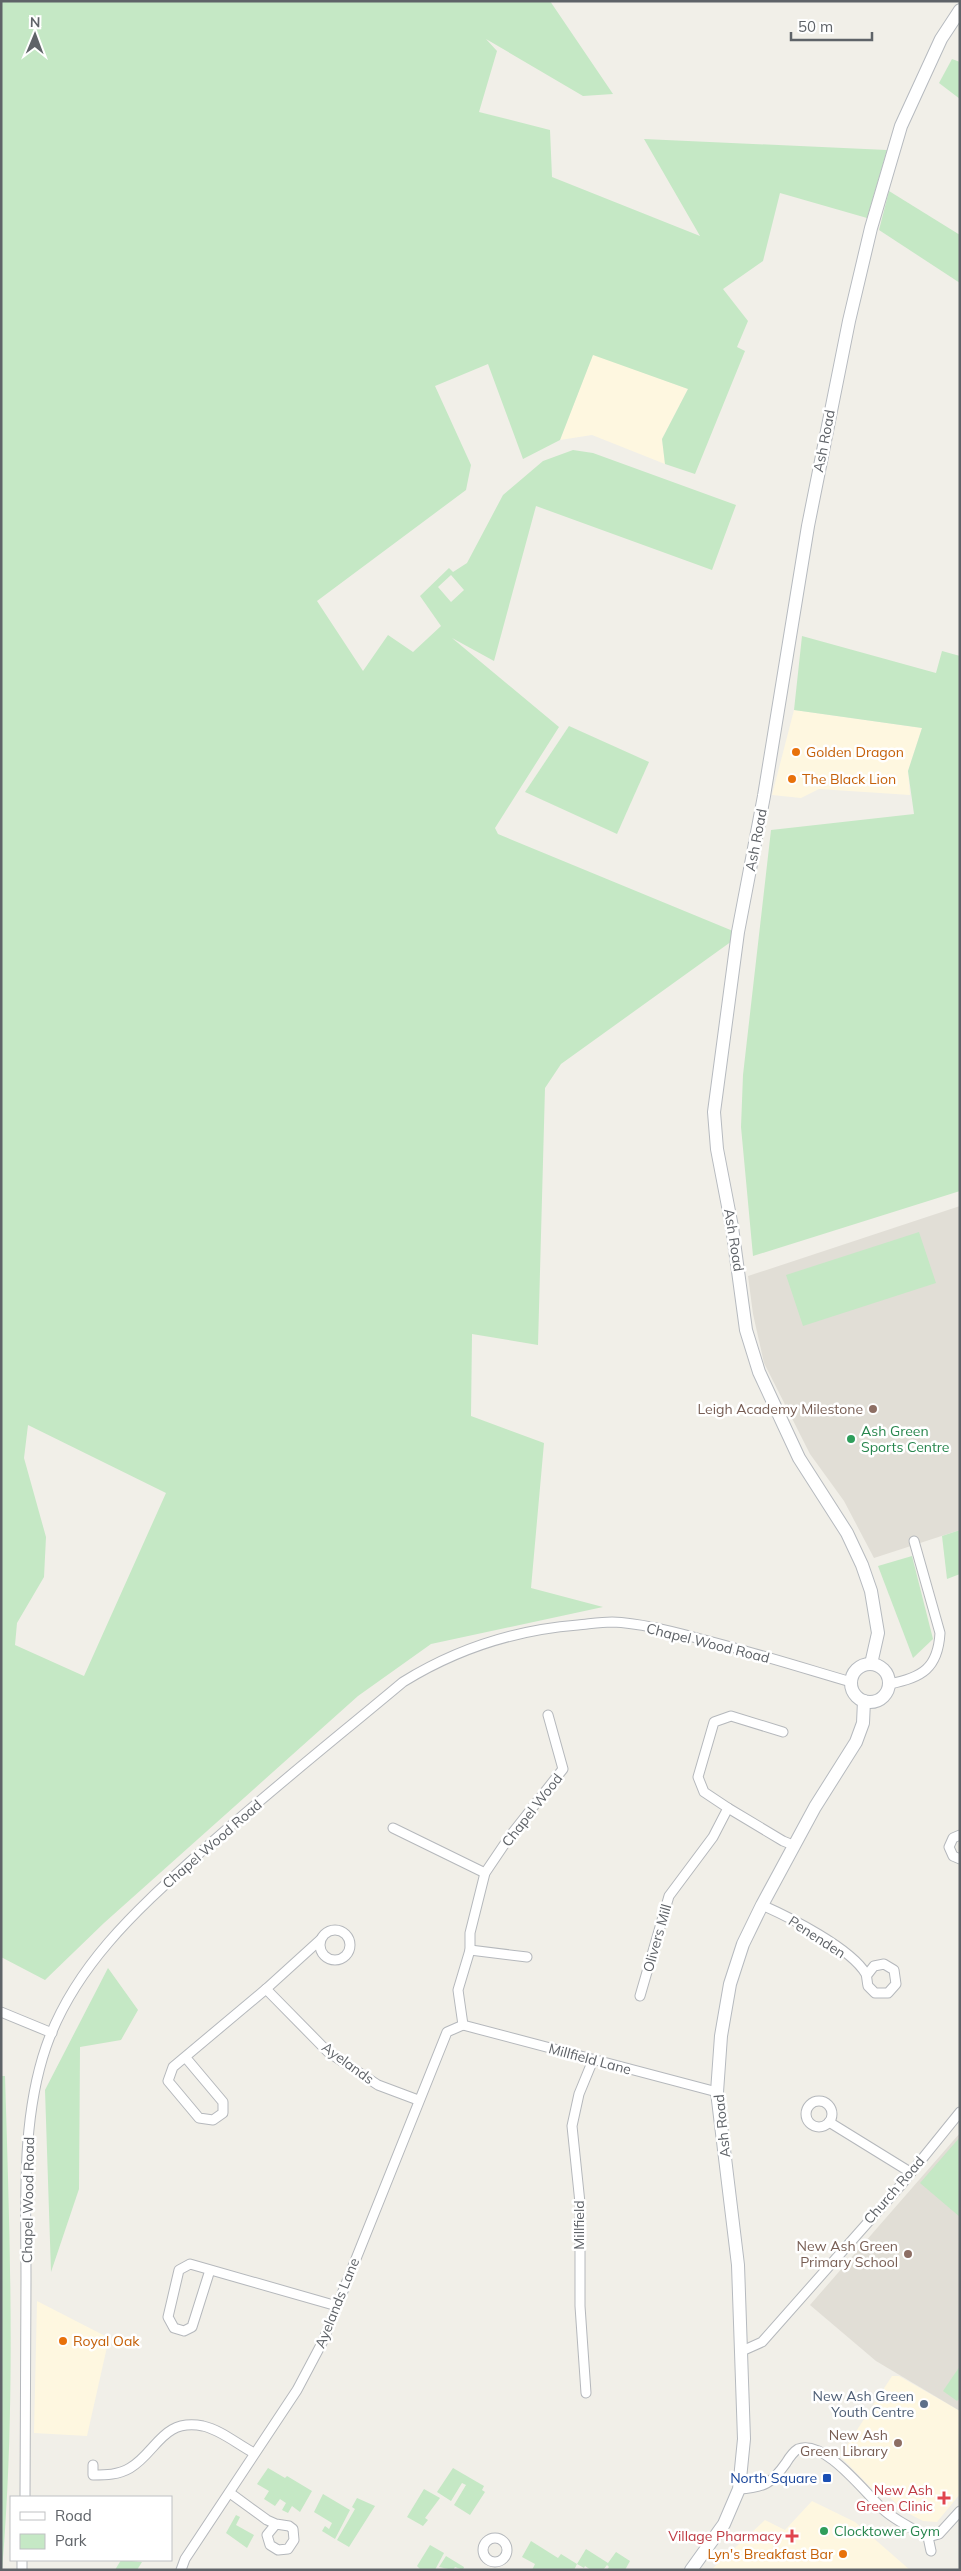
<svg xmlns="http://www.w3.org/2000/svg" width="961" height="2571" font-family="Mulish,sans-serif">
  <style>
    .commercial { fill: #fef7e0 }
    .education { fill: #e1ded6 }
    .green { fill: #c5e8c5; fill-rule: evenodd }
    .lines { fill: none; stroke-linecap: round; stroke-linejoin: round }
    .street-casing { stroke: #b5b8bc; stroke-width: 11 }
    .secondary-casing { stroke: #b6babf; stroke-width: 14 }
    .street { stroke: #fff; stroke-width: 9 }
    .secondary { stroke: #fff; stroke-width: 12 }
    .food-dot { fill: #e8710a; stroke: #fff; stroke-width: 2 }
    .education-dot { fill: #8d6e63; stroke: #fff; stroke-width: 2 }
    .leisure-dot { fill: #2e9e5b; stroke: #fff; stroke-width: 2 }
    .service-dot { fill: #5c6f8a; stroke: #fff; stroke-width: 2 }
    .transit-dot { fill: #1a4fb4; stroke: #fff; stroke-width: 2 }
    .health-dot { fill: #e0444e; stroke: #fff; stroke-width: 2 }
    .labels { text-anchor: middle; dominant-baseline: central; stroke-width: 5; stroke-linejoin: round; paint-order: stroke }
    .street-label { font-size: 14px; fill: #5f6368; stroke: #fff }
    .food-label { font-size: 14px; fill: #c56008; stroke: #fff; text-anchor: start }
    .education-label { font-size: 14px; fill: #785e54; stroke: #fff; text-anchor: end }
    .leisure-label { font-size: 14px; fill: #27864d; stroke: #fff; text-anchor: start }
    .service-label { font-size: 14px; fill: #4e5e75; stroke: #fff; text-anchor: end }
    .transit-label { font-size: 14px; fill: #164399; stroke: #fff; text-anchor: end }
    .health-label { font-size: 14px; fill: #be3a42; stroke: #fff; text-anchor: end }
  </style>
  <rect width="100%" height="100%" fill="#f1efe8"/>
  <g class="commercial">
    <polygon points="593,354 688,389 662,439 665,464 592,435 560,440"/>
    <polygon points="794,710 922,728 908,771 910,795 819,789 801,798 772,795"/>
    <polygon points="37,2301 109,2338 87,2436 34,2433"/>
    <polygon points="892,2376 899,2376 960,2411 960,2494 937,2522 923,2521 902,2510 887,2494 873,2490 840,2456"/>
    <polygon points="812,2501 855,2522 910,2570 711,2570 765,2520 785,2530"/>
  </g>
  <g class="education">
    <polygon points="960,1206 960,1530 874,1558 844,1501 810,1454 764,1363 753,1314 748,1276"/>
    <polygon points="960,2133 960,2411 876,2361 810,2305"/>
  </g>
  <g class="green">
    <path d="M1 1H550L613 94 583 96 486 39 497 51 479 112 550 130 552 177 700 236 644 139 887 150 867 218 780 193 763 261 723 289 748 321 737 347 745 351 695 474 665 464 662 439 688 389 593 355 560 440 523 459 488 364 435 386 471 465 466 490 317 601 363 671 388 635 413 652 441 626 420 596 449 568 453 572 467 563 503 495 543 461 573 450 593 453 736 505 712 570 536 506 494 661 452 638 559 727 495 828 498 834 733 931 732 941 561 1064 545 1088 538 1345 472 1334 471 1416 544 1443 531 1588 603 1607 431 1644 358 1696 104 1923 45 1980 1 1957ZM451 575 464 590 451 602 438 587ZM28 1425 166 1493 84 1676 15 1645 17 1623 44 1577 46 1537 24 1458Z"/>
    <polygon points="952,59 960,62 960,99 939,83"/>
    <polygon points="889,191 960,235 960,283 879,230"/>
    <polygon points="802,636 936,673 942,651 960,656 960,1191 753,1256 741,1127 743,1075 771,830 914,814 908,771 922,728 794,710"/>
    <polygon points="569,726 649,762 617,834 525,792"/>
    <polygon points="919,1232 936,1283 803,1326 786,1275"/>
    <polygon points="960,1530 960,1574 947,1579 942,1536"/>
    <polygon points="912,1556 933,1639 913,1658 878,1566"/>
    <polygon points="108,1968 138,2010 121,2040 80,2047 79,2189 51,2272 45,2090"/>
    <path d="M1 2076H5C10 2241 16 2406 2 2570Z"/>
    <polygon points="960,2137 960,2217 920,2183"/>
    <polygon points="960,2366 960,2398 957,2401 943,2391"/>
    <polygon points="268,2468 285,2478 287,2476 312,2491 300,2512 292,2506 288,2513 282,2510 286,2503 280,2499 275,2506 264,2499 269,2491 257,2484"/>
    <polygon points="453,2468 484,2486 482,2490 485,2492 470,2515 454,2505 466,2485 462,2483 451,2501 437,2492"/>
    <polygon points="424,2489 440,2498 425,2518 428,2520 423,2526 407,2517"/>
    <polygon points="323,2494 350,2510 335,2539 322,2531 325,2526 329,2529 332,2523 314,2512"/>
    <polygon points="357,2498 375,2506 349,2547 337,2540 355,2509 352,2507"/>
    <polygon points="236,2515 240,2517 236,2525 254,2535 247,2548 226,2533"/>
    <polygon points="531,2541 558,2558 561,2554 577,2564 586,2549 608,2563 616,2552 630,2561 625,2570 607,2570 609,2567 607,2565 603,2570 591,2570 585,2566 584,2568 577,2564 574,2570 532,2570 535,2564 522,2557"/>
    <polygon points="430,2545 444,2553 435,2570 421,2570 417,2566"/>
    <polygon points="446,2556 464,2567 463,2570 455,2567 453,2570 439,2567"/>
    <polygon points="121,2560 142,2562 137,2570 115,2570"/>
  </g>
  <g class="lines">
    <g class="street-casing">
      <g id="street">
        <path d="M889 1684C922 1678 938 1668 940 1633L914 1541"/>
        <polyline points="728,1808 704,1792 698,1777 714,1722 731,1716 783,1732"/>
        <polyline points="393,1828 485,1873"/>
        <polyline points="960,1835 953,1838 949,1847 953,1856 960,1859"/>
        <path d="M762 1905C789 1917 851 1948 866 1974 867 1977 867 1982 868 1986L875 1993H888L896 1984 894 1970 884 1964 874 1966 867 1975"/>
        <circle cx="335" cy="1945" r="15"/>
        <polyline points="470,1950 527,1957"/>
        <polyline points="266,1989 320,1940"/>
        <polyline points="640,1996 669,1896 713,1837 728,1808 783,1841 793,1845"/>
        <polyline points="1,2012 52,2033"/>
        <polyline points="463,2025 458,1990 470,1950 470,1933 485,1873 510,1836 563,1769 548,1715"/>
        <polyline points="463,2025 717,2092"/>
        <polyline points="186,2058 223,2102 223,2113 213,2120 199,2118 168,2081 173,2067 266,1989 328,2052 378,2085 418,2100"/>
        <circle cx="819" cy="2114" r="13"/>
        <polyline points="829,2122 910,2172"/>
        <polyline points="210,2270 192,2327 184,2331 174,2328 168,2317 179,2270 190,2264 337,2306"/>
        <polyline points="742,2351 762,2342 901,2185 960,2112"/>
        <polyline points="586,2393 580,2306 580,2203 572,2126 579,2094 593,2060"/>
        <path d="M93 2465V2475C106 2475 118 2475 130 2468 157 2452 162 2418 203 2426 221 2430 237 2444 254 2453"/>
        <path d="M739 2489C764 2488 772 2483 786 2463 789 2458 793 2452 798 2449 825 2438 867 2496 885 2511 898 2522 913 2529 928 2537L939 2534 960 2511"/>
        <polyline points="230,2493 267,2520 276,2524 289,2526 293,2529 294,2540 288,2549 278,2550 270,2545 267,2535 276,2524"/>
        <path d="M25 2497C25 2424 26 2351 26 2278 26 2202 21 2120 46 2047 75 1964 139 1908 202 1851 267 1793 336 1738 403 1682 458 1648 514 1630 578 1625 589 1624 601 1622 612 1622 640 1623 670 1631 697 1638 749 1651 800 1667 851 1682"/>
        <polyline points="928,2537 931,2551"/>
        <circle cx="495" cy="2550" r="12"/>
        <polyline points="22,2570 22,2560"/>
        <polyline points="181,2570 185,2559 297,2390 323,2341 447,2032 463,2025"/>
      </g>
    </g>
    <g class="secondary-casing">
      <g id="secondary">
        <circle cx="870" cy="1683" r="19"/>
        <polyline points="871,1664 878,1633 871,1591 862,1565 847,1533 799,1458 759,1372 746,1330 732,1227 717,1149 714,1112 738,932 764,796 808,526 849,321 871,228 901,126 941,39 960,10"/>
        <polyline points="691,2570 724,2524 739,2489 744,2439 738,2265 717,2092 721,2036 730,1984 743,1944 762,1905 815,1807 856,1742 863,1723 864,1701"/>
      </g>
    </g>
    <use href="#street" class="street"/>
    <use href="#secondary" class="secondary"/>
  </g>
  <g class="food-dot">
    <circle cx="796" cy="752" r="5"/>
    <circle cx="792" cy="779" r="5"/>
    <circle cx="63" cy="2341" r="5"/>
    <circle cx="843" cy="2554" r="5"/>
  </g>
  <g class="education-dot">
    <circle cx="873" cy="1409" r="5"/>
    <circle cx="908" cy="2254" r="5"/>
    <circle cx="898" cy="2443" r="5"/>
  </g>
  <g class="leisure-dot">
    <circle cx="851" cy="1439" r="5"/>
    <circle cx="824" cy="2531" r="5"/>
  </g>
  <circle class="service-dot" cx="924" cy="2404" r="5"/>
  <rect class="transit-dot" x="822" y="2473" width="10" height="10" rx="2.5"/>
  <g class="health-dot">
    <path d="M941.5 2490.5h5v5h5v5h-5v5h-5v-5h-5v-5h5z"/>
    <path d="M789.5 2528.5h5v5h5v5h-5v5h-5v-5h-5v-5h5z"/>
  </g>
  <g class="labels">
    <g class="street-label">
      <text transform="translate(824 441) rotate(-79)">Ash Road</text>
      <text transform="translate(756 840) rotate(-79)">Ash Road</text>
      <text transform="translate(734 1240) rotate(81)">Ash Road</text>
      <text transform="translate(708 1643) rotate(14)">Chapel Wood Road</text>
      <text transform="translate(532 1810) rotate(-52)">Chapel Wood</text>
      <text transform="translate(212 1844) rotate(-41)">Chapel Wood Road</text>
      <text transform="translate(817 1937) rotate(33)">Penenden</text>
      <text transform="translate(657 1938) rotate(-74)">Olivers Mill</text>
      <text transform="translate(590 2059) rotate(15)">Millfield Lane</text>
      <text transform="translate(348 2063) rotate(36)">Ayelands</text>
      <text transform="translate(722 2126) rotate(-96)">Ash Road</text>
      <text transform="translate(894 2190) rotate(-49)">Church Road</text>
      <text transform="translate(28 2200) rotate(-89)">Chapel Wood Road</text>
      <text transform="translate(579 2225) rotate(-90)">Millfield</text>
      <text transform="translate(337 2303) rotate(-68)">Ayelands Lane</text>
    </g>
    <g class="food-label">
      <text x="806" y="752">Golden Dragon</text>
      <text x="802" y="779">The Black Lion</text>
      <text x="73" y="2341">Royal Oak</text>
      <text x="833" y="2554" text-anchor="end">Lyn's Breakfast Bar</text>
    </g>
    <g class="education-label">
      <text x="863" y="1409">Leigh Academy Milestone</text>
      <text x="898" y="2246">New Ash Green<tspan x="898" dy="16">Primary School</tspan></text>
      <text x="888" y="2435">New Ash<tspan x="888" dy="16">Green Library</tspan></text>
    </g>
    <g class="leisure-label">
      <text x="861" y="1431">Ash Green<tspan x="861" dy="16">Sports Centre</tspan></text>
      <text x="834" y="2531">Clocktower Gym</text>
    </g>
    <g class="service-label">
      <text x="914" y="2396">New Ash Green<tspan x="914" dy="16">Youth Centre</tspan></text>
    </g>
    <g class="transit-label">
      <text x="817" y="2478">North Square</text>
    </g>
    <g class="health-label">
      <text x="933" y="2490">New Ash<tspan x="933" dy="16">Green Clinic</tspan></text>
      <text x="782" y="2536">Village Pharmacy</text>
    </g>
  </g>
  <rect width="961" height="2571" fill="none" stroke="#5f6368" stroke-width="5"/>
  <rect x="10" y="2496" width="162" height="65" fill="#ffffff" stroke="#bfc1c3"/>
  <rect x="20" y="2512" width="25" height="8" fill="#ffffff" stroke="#bfc1c3"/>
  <text x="55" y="2521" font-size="15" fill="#5f6368">Road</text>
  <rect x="20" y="2534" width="25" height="15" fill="#c5e8c5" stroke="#bfc1c3"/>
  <text x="55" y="2546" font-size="15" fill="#5f6368">Park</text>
  <g transform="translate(35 35) rotate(1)" stroke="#ffffff" stroke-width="4" paint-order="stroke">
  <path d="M0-4L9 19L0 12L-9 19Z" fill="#5f6368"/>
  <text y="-8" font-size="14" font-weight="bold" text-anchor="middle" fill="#5f6368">N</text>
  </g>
  <path d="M791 32v8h81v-8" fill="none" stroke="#5f6368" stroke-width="2.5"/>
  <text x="798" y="32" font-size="15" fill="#5f6368" stroke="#ffffff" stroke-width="4" paint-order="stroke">50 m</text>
</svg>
